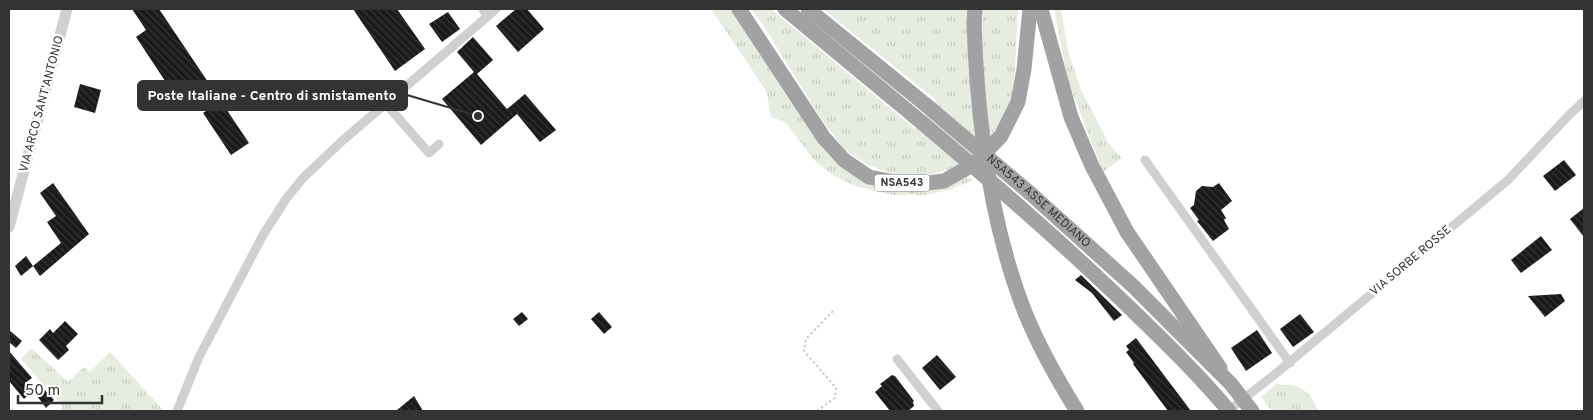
<svg xmlns="http://www.w3.org/2000/svg" width="1593" height="420" font-family="Overpass,sans-serif">
  <style>
    .grass { fill: url(#grass-tufts) }
    .building { fill: url(#building-back-hatch) }
    .lines { fill: none; stroke-linecap: round; stroke-linejoin: round }
    .path { stroke: #cdcdcd; stroke-width: 2; stroke-dasharray: 2.5 2.5; stroke-linecap: butt }
    .minor { stroke: #d0d0d0; stroke-width: 9 }
    .tertiary { stroke: #d0d0d0; stroke-width: 11 }
    .trunk { stroke: #a2a2a2; stroke-width: 15 }
    .trunk-bridge { stroke: #a2a2a2; stroke-width: 15 }
    .labels { text-anchor: middle; dominant-baseline: central; stroke-width: 5; stroke-linejoin: round; paint-order: stroke }
    .shield { fill: #fff; stroke: #707070; stroke-width: 1 }
    .shield-label { font-size: 11px; font-weight: bold; fill: #333 }
    .street-label { font-size: 12px; fill: #333; stroke: #fff }
    .leader { fill: none; stroke: #333; stroke-width: 2 }
    .callout-dot { fill: #333; stroke: #fff; stroke-width: 2 }
    .callout { fill: #333; stroke: #333; stroke-width: 2 }
    .callout-label { font-size: 14px; text-anchor: middle; font-weight: bold; fill: #fff }
  </style>
  <defs>
    <pattern id="grass-tufts" width="24" height="20" patternUnits="userSpaceOnUse" patternTransform="scale(1.25)"><rect width="24" height="20" fill="#e6ecdf"/><path d="M3 7l-1-3M5 7V3M7 7l1-3M15 17l-1-3M17 17v-4M19 17l1-3" fill="none" stroke="#c6cbc0"/></pattern>
    <pattern id="building-back-hatch" width="6" height="6" patternUnits="userSpaceOnUse" patternTransform="scale(1.25)"><rect width="6" height="6" fill="#1a1a1a"/><path d="M-1 5l2 2M0 0l6 6M5-1l2 2" fill="none" stroke="#333"/></pattern>
  </defs>
  <rect width="100%" height="100%" fill="#fff"/>
  <g class="grass">
    <polygon points="711,9 732,9 819,143 829,155 849,170 866,180 966,175 973,180 949,190 924,195 893,195 855,186 831,174 814,160 786,123 772,117 770,113 767,92"/>
    <polygon points="751,9 771,9 915,129 936,100 823,9 1018,9 1015,69 1011,100 1000,122 988,141 958,167 931,174 910,175 892,174 866,164 844,149 820,117 762,23"/>
    <polygon points="1054,9 1061,9 1068,51 1081,90 1109,144 1122,158 1103,172 1068,81"/>
    <polygon points="31,348 68,382 84,367 90,372 110,352 164,411 58,411 63,407 21,359"/>
    <path d="M1277 383C1282 386 1284 384 1289 385 1305 386 1313 398 1318 411H1272L1261 397Z"/>
  </g>
  <g class="building">
    <polygon points="132,9 159,9 249,143 231,155 203,113 214,106 203,90 181,105 136,37 146,30"/>
    <polygon points="353,9 397,9 425,49 395,71"/>
    <polygon points="516,9 527,9 544,29 518,52 496,26"/>
    <polygon points="448,12 460,29 442,42 429,24"/>
    <polygon points="473,37 493,60 477,74 507,109 525,94 556,130 540,142 517,114 481,145 442,99 474,72 457,52"/>
    <polygon points="80,84 101,90 95,113 74,107"/>
    <polygon points="1564,160 1576,175 1555,191 1543,176"/>
    <polygon points="53,183 89,234 40,276 33,266 61,243 47,222 56,216 40,193"/>
    <polygon points="1219,183 1232,201 1221,210 1226,218 1224,220 1229,229 1213,241 1197,221 1199,220 1190,208 1194,205 1196,191 1202,186 1213,187"/>
    <polygon points="1584,208 1584,237 1570,219"/>
    <polygon points="1541,236 1552,250 1521,273 1511,260"/>
    <polygon points="26,256 33,266 21,276 15,266"/>
    <polygon points="1081,275 1122,315 1114,321 1092,293 1075,280"/>
    <polygon points="1561,294 1565,301 1545,317 1528,296"/>
    <polygon points="522,312 528,319 519,326 513,319"/>
    <polygon points="599,312 612,327 604,334 591,319"/>
    <polygon points="1300,314 1314,332 1293,347 1280,329"/>
    <polygon points="65,321 78,334 66,346 69,350 58,360 39,340 50,329 53,333"/>
    <polygon points="9,330 22,341 16,348 9,342"/>
    <polygon points="1257,330 1272,353 1246,371 1231,348"/>
    <polygon points="1136,338 1191,411 1168,411 1133,364 1134,363 1126,352 1129,350 1126,346"/>
    <polygon points="9,351 32,378 25,383 32,391 24,399 9,381"/>
    <polygon points="937,355 956,377 940,390 922,368"/>
    <polygon points="892,375 895,376 914,401 913,402 914,406 908,411 890,411 875,392 882,386 880,384"/>
    <polygon points="45,390 54,400 46,408 37,396"/>
    <polygon points="414,396 423,411 396,411"/>
  </g>
  <g class="lines">
    <polyline class="path" points="817,411 835,398 836,388 804,351 806,339 834,310"/>
    <g class="minor">
      <polyline points="487,17 496,9"/>
      <polyline points="385,103 429,153 439,144"/>
      <polyline points="1145,160 1290,363"/>
      <polyline points="897,359 938,411"/>
      <polyline points="177,411 199,357 263,235 286,199 303,178 342,141 487,17 483,9"/>
      <polyline points="1228,411 1274,375 1508,180 1570,114 1584,101"/>
    </g>
    <polyline class="tertiary" points="9,227 67,9"/>
    <g class="trunk">
      <polyline points="739,9 824,138 844,160 869,177 911,185 944,181 974,164 1001,136 1018,102 1024,69 1030,9"/>
      <polyline points="785,9 914,116"/>
      <polyline points="808,9 926,105"/>
      <polyline points="1041,9 1071,117 1092,166 1127,232 1220,368"/>
      <polyline points="974,22 975,9"/>
    </g>
    <g class="trunk-bridge">
      <path d="M974 22C977 119 989 219 1024 310 1038 345 1057 379 1077 411"/>
      <path id="s1" d="M926 105 1031 194 1133 286 1231 384 1252 411"/>
      <path d="M914 116C989 179 1062 242 1132 310 1165 342 1199 375 1229 411"/>
    </g>
  </g>
  <g class="labels">
    <rect class="shield" x="874.5" y="174.5" width="55" height="17" rx="4"/>
    <g class="shield-label">
      <text x="902" y="183">NSA543</text>
    </g>
    <g class="street-label">
      <text transform="translate(42 104) rotate(-75)">VIA ARCO SANT'ANTONIO</text>
      <text stroke="none"><textPath href="#s1" startOffset="148">NSA543 ASSE MEDIANO</textPath></text>
      <text transform="translate(1411 261) rotate(-40)">VIA SORBE ROSSE</text>
    </g>
  </g>
  <path class="leader" d="M478 116L407 95"/>
  <circle class="callout-dot" cx="478" cy="116" r="5"/>
  <rect class="callout" x="138" y="81" width="269" height="29" rx="5"/>
  <g class="callout-label">
    <text x="272" y="100">Poste Italiane - Centro di smistamento</text>
  </g>
  <rect width="1593" height="420" fill="none" stroke="#333333" stroke-width="20"/>
  <path d="M18 395v8h84v-8" fill="none" stroke="#333333" stroke-width="2.5"/>
  <text x="25" y="395" font-size="15" fill="#333333" stroke="#ffffff" stroke-width="4" paint-order="stroke">50 m</text>
</svg>
